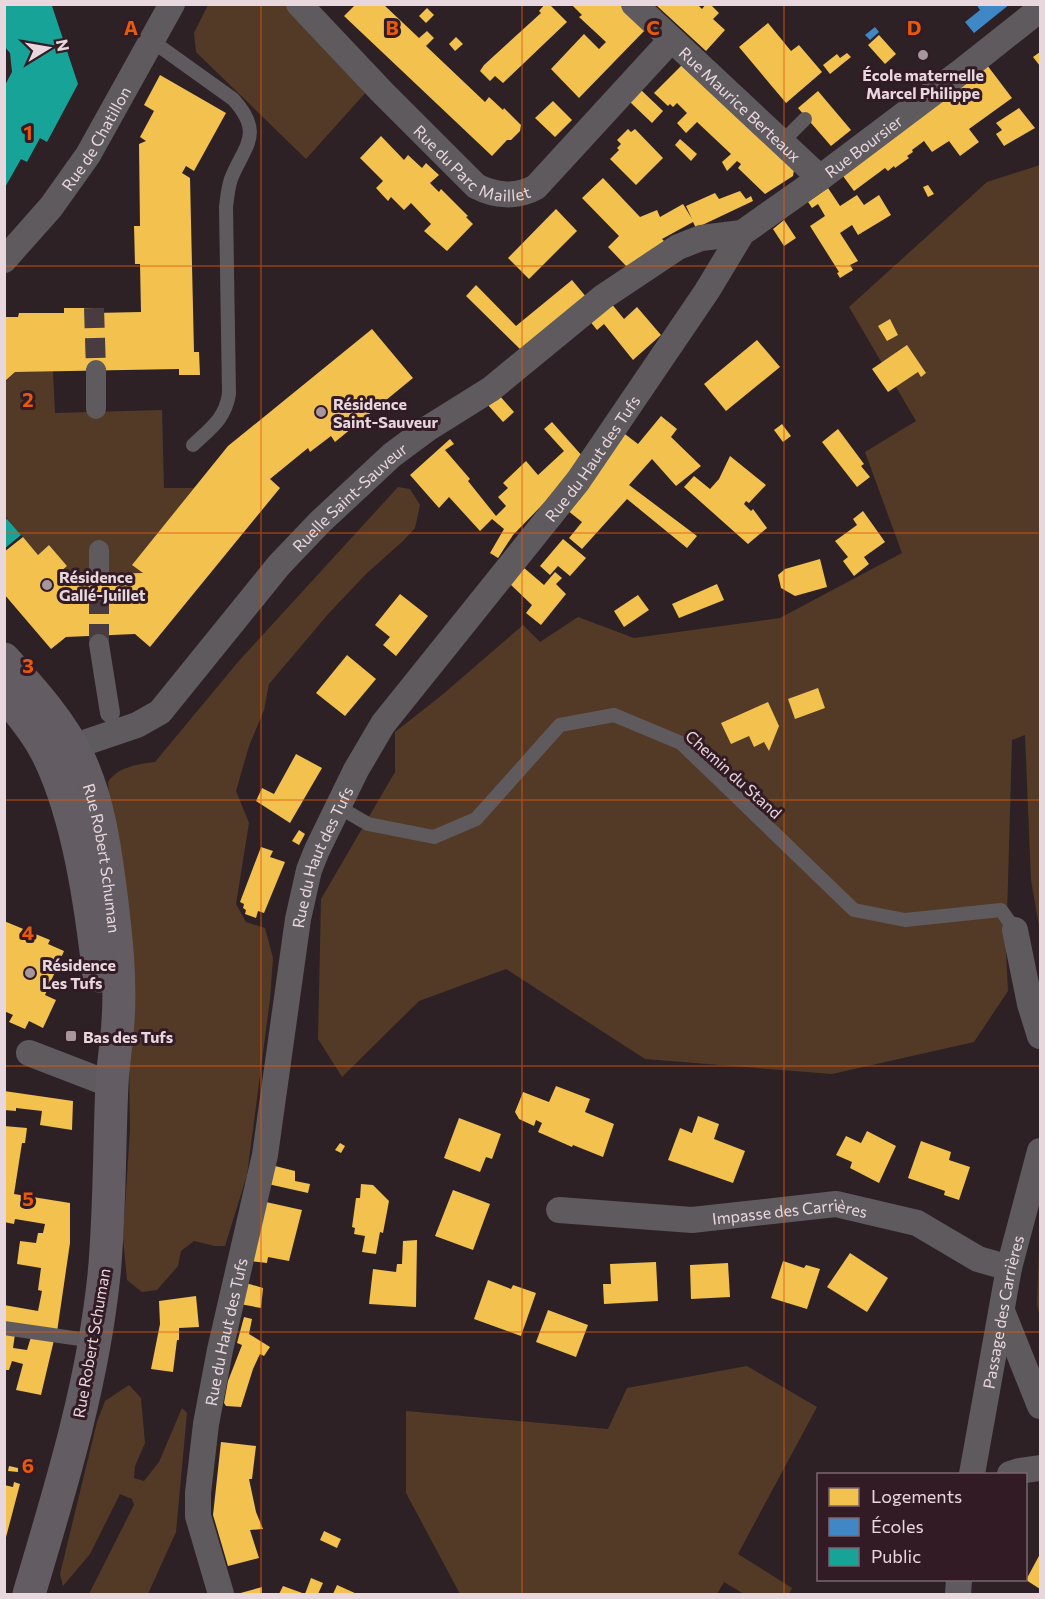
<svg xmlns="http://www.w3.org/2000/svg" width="1045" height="1599" font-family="Commissioner,sans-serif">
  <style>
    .green { fill: #533a26 }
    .homes { fill: #f2c14e }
    .schools { fill: #3f88c5 }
    .public { fill: #17a398 }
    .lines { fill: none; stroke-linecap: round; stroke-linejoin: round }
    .pedestrian-tunnel { stroke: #493c41; stroke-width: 20; stroke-dasharray: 20 10; stroke-linecap: butt }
    .service { stroke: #5f5a5e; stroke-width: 14 }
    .pedestrian { stroke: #5f5a5e; stroke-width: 20 }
    .minor { stroke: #5f5a5e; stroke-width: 26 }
    .secondary { stroke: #635c62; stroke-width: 33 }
    .grid { fill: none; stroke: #e8590c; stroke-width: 1.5; stroke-opacity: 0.55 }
    .poi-dot { fill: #a7979d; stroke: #331b25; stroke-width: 2 }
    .labels { text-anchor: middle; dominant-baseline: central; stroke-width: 6; stroke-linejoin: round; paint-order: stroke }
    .poi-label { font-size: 16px; font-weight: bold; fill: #e8d7dd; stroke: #331b25; text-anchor: start }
    .street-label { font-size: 16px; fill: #e8d7dd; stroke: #331b25 }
    .grid-label { font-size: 20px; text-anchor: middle; font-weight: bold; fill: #e8590c; stroke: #331b25; stroke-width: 6; stroke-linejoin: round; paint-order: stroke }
  </style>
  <rect width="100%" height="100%" fill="#2d2126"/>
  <g class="green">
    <polygon points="208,5 288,5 367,91 306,159 196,52 194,33"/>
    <polygon points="1040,165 1040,931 1031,880 1025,735 1012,740 1006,952 1008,991 974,1042 832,1074 645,1059 506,969 419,1001 342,1077 318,1039 321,899 395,772 395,732 442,695 523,625 540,642 578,617 634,638 780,618 902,553 865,452 916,421 849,307 987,182"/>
    <polygon points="53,371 55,413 162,410 164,488 194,488 133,565 143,573 57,575 67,566 49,545 38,555 5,516 5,382 15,372"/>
    <path d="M398 487 410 489 420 505 415 528 403 541 366 574 329 613 269 684 264 710 249 746 236 791 249 823 236 904 246 922 265 928 273 958 270 999 247 1175 225 1246H215L194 1241 181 1251 178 1266 157 1290 142 1292 127 1280 123 1238 130 1130 129 1056 108 782C118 767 138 764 155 762L238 662Z"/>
    <polygon points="1040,1219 1040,1319 1037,1304"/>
    <polygon points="747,1366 817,1407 738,1554 792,1588 789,1594 744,1594 724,1582 717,1594 460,1594 406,1493 406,1411 608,1429 627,1388"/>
    <polygon points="129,1385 141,1398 145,1443 135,1466 134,1478 144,1481 159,1462 182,1408 187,1413 176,1532 148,1594 89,1594 134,1505 132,1499 120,1494 90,1554 63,1586 60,1574 97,1422 105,1401"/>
  </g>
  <g class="homes">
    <polygon points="356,4 383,4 419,38 427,31 434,38 426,46 485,102 489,97 503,110 504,108 521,125 520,131 511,140 507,140 492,156 344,16"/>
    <polygon points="545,4 549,4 567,22 503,83 495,76 490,81 480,71 484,65 541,13 539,11"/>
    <polygon points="571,4 619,4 646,29 579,98 551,69 584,34 599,49 606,42 579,17 582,15"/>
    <polygon points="655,4 697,4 702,9 706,4 710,4 719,13 713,19 725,30 706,51"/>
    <polygon points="427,8 434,15 426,23 419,16"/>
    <polygon points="768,23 791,51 799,45 822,72 786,103 739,47"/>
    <polygon points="879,35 896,54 885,64 868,45"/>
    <polygon points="456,37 463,44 455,51 449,44"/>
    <polygon points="1040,52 1040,66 1033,57"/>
    <polygon points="847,53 851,57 830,74 823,65 837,54 840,58"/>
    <polygon points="683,64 794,170 793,176 765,194 738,168 741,164 737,161 727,171 722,162 731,154 697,122 686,133 677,123 687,113 677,103 673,107 670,104 668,106 654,93"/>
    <polygon points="987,65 1012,98 969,129 979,142 960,156 949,141 932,152 924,141 912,150 913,152 907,156 909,158 895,168 894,166 888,171 885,168 854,191 843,176"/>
    <polygon points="160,75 226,113 194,171 186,166 182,173 190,178 194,352 199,352 200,375 179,375 179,369 15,372 4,382 4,317 18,317 19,313 64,313 64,308 94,308 94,313 141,312 140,264 135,264 134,226 140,226 139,144 146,141 140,137 154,111 144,105"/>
    <polygon points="641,90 663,111 652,123 630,102"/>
    <polygon points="818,91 851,130 831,146 798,108"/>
    <polygon points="553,101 572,120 555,137 535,118"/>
    <polygon points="1019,108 1035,128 1004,146 996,134 1002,130 996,123"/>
    <polygon points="628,129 631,132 635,129 663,158 636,185 610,159 619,150 617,148 621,144 617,140"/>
    <polygon points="381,136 404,160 408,155 422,168 426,163 439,175 430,183 439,192 441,189 468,216 466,217 473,224 447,251 424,231 431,224 411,203 404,210 391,197 388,201 376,188 383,181 360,158"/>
    <polygon points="680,139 697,154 691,161 675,145"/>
    <polygon points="603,178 640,217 657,210 660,217 683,204 692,219 686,206 715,193 719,199 740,191 746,199 751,196 753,201 696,228 693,222 662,239 666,243 628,268 608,247 619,236 582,198"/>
    <polygon points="928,185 934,194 928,197 923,187"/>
    <polygon points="828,188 840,206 857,195 864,205 879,195 891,215 858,235 852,225 840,233 858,261 850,265 853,270 840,278 837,273 839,272 810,226 825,216 818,204 812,208 808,202"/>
    <polygon points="556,209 577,231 529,279 508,258"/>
    <polygon points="784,220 796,238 784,246 773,229"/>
    <polygon points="572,280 587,298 523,352 466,296 476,285 516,326"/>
    <polygon points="610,302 624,319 637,307 661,335 633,360 604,324 597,330 589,320"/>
    <polygon points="890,319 898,335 887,341 878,326"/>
    <polygon points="372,329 413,378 335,442 331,436 310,452 308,448 270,479 280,488 150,647 135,634 66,637 51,649 4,594 4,552 23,537 38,555 49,545 67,566 57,575 143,573 132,565 228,446"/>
    <polygon points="757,340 780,367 726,411 704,384"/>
    <polygon points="907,345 926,373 921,377 918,372 888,392 872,369"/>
    <polygon points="499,395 514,412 503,422 488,405"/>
    <polygon points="661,416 677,429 671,437 701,466 676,486 652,459 629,485 697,536 687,548 627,499 582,549 569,538 582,522 567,510 621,431 638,444"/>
    <polygon points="552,422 584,458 579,467 513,535 498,558 490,553 504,529 492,519 480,531 449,497 439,508 410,475 450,439 454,444 445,450 470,479 468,481 496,516 506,506 498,497 508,488 503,483 526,461 538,475 564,451 544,429"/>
    <polygon points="782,424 791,436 783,442 774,430"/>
    <polygon points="838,429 864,464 861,466 870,477 857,487 822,442"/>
    <polygon points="730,456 766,485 749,503 746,501 744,504 751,511 753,509 767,528 748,544 684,487 694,476 710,489 719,479"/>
    <polygon points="863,511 885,542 864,557 869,564 854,576 843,561 848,557 835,541 857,525 853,519"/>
    <polygon points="563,539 586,558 570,576 558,566 550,575 540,566"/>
    <polygon points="820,559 827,587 795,596 781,588 778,575 785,569"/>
    <polygon points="523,567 544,585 555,572 562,578 556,584 566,594 541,625 526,613 532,605 510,584"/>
    <polygon points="717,584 724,600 679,618 672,604"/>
    <polygon points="400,594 428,616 396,656 383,645 390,637 375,625"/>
    <polygon points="638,595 649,610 624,627 614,611"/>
    <polygon points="347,655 376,679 345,716 316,693"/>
    <polygon points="818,688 825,708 795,719 788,699"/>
    <polygon points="768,702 779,726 769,751 764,742 754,747 749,736 731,744 721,723"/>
    <polygon points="296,754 322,768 290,823 256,801 262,788 274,794"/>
    <polygon points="299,830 305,834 299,845 292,841"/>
    <polygon points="261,847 273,851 270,857 285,862 264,913 258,911 256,918 245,914 246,910 243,908 244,904 240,902"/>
    <polygon points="4,921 50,940 48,944 64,951 45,995 56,1000 43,1028 29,1021 25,1029 9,1022 13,1015 4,1011"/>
    <polygon points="556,1086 590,1099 585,1112 614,1124 603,1157 573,1145 572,1147 538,1132 542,1123 536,1120 534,1126 519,1119 515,1112 523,1092 549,1102"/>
    <polygon points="4,1091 73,1101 72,1130 40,1125 42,1111 16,1108 16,1111 4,1110"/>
    <polygon points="698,1116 719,1124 714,1139 745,1151 733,1183 668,1160 680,1128 692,1133"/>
    <polygon points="459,1118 501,1134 492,1159 486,1157 480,1172 444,1158"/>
    <polygon points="4,1126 27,1128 25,1143 22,1143 14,1194 70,1203 70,1243 57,1332 4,1323 4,1305 38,1311 42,1291 38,1290 41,1268 17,1264 20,1241 36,1243 38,1233 43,1233 45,1224 15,1219 14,1224 4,1222"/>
    <polygon points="867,1131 896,1146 879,1183 850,1168 852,1162 836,1155 846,1136 861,1143"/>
    <polygon points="921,1141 951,1152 949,1160 970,1167 959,1200 944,1195 945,1191 908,1178"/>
    <polygon points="340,1143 345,1146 341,1153 335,1150"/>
    <polygon points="275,1166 295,1171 295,1181 310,1184 308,1193 268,1184"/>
    <polygon points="361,1184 373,1185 389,1201 383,1233 380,1232 376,1254 362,1252 365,1236 354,1234 355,1228 352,1227 356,1198 360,1198"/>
    <polygon points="453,1190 490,1204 473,1250 435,1236"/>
    <polygon points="266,1202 302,1210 289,1261 268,1257 267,1263 251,1261"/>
    <polygon points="417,1240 416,1307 369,1304 373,1269 396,1272 397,1264 402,1264 403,1241"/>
    <polygon points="850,1253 888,1278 867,1312 827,1287"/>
    <polygon points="783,1261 804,1268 806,1265 820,1269 807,1309 771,1298"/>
    <polygon points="656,1262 658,1301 604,1304 603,1284 611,1284 610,1264"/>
    <polygon points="728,1263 730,1297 691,1299 690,1265"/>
    <polygon points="488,1280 511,1289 513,1285 536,1293 521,1336 474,1319"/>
    <polygon points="246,1283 263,1288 261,1308 240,1304"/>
    <polygon points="196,1296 199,1327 179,1328 179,1340 177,1340 173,1372 151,1369 160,1324 159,1301"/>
    <polygon points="548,1310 588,1325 576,1357 536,1342"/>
    <polygon points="244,1317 252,1319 249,1334 270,1347 264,1356 260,1354 253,1369 241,1407 226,1406 224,1403 228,1381 242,1345 237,1343"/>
    <polygon points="4,1332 15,1334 13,1348 27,1350 31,1337 54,1340 41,1395 16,1390 23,1364 12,1361 9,1370 4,1370"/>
    <polygon points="221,1442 256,1446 252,1479 249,1479 256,1512 263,1529 250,1530 259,1558 228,1566 213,1515"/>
    <polygon points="9,1466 18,1468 18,1472 8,1471"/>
    <polygon points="14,1482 20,1484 5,1541 4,1485 13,1487"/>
    <polygon points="324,1531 341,1539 337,1548 320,1540"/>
    <polygon points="1040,1554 1040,1589 1026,1580"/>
    <polygon points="311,1578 323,1583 318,1594 279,1594 283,1586 305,1594"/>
    <polygon points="337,1585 357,1594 333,1594"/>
    <polygon points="262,1587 262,1594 237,1594"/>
  </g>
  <g class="schools">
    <polygon points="976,4 1010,4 974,33 965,22 980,10"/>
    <polygon points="875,27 879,32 870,40 865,35"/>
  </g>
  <g class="public">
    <polygon points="4,4 52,6 78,84 47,142 40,138 27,162 21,159 4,189 4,87 12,72 10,53 4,46"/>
    <polygon points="7,519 21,535 4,549 4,521"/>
  </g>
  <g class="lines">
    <g class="pedestrian-tunnel">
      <polyline points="94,308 96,370"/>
      <polyline points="99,644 99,574"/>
    </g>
    <g class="service">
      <path d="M152 41 233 99C265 134 244 146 231 179 228 188 227 198 226 207L229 394C225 419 211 428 193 445"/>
      <polyline points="782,142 805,119"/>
      <polyline points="337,806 368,824 434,837 476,819 560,725 614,715 681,743 854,910 905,920 1001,910 1015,930"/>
      <polyline points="4,1328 94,1341"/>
    </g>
    <g class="pedestrian">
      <polyline points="96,370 96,409"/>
      <polyline points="99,550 99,574"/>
      <polyline points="99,644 110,713"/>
    </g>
    <g class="minor">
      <path id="s1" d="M299 4 383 93 476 186C495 196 517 198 536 187L671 40"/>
      <path id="s2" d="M634 4 820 178"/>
      <path id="s3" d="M4 260 51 207 88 155 172 4"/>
      <path id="s4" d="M57 752 137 725 160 712 279 565 320 522 392 455 427 429 491 389 603 297 678 247 701 238 742 233"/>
      <polyline points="1015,930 1030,1004 1040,1036"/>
      <polyline points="29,1053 112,1085"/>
      <path id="s5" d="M559 1210 692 1220 836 1204 917 1223 978 1259 1009 1268"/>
      <polyline points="1002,1311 1040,1406"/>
      <path id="s6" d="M972 1474 1009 1268 1040 1151"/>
      <polyline points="1010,1474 1019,1471 1040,1468"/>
      <path id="s7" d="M221 1594 198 1516V1493L206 1424 220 1350 265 1155 298 919 309 870 317 850 356 770 383 724 578 481 707 291 742 233 820 178 962 71 1040 9"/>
      <polyline points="958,1594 959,1580"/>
    </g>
    <g class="secondary">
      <path id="s8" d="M4 659C33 691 61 722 80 761 99 802 105 849 111 894 116 936 121 979 118 1021 117 1042 113 1063 112 1084 109 1148 110 1212 104 1275 93 1384 60 1490 29 1594"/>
      <path d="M4 694C21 713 38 734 49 757 79 820 91 907 99 976"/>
    </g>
  </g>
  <path class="grid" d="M261 4V1594M522 4V1594M784 4V1594M4 266H1040M4 533H1040M4 800H1040M4 1066H1040M4 1332H1040"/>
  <g class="poi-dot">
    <circle cx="923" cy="55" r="6"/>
    <circle cx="321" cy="412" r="6"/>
    <circle cx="47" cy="585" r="6"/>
    <circle cx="30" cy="973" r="6"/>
    <rect x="65" y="1030" width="12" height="12" rx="3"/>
  </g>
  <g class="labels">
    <g class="poi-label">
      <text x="923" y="74" text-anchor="middle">École maternelle<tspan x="923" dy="18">Marcel Philippe</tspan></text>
      <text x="333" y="403">Résidence<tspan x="333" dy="18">Saint-Sauveur</tspan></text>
      <text x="59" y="576">Résidence<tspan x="59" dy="18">Gallé-Juillet</tspan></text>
      <text x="42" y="964">Résidence<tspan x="42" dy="18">Les Tufs</tspan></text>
      <text x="83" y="1036">Bas des Tufs</text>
    </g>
    <g class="street-label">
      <text stroke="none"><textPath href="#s2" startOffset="146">Rue Maurice Berteaux</textPath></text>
      <text stroke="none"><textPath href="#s3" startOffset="153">Rue de Chatillon</textPath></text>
      <text stroke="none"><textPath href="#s7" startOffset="1660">Rue Boursier</textPath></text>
      <text stroke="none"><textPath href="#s1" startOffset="240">Rue du Parc Maillet</textPath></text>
      <text stroke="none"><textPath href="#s7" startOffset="1240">Rue du Haut des Tufs</textPath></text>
      <text stroke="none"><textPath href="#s4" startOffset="398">Ruelle Saint-Sauveur</textPath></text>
      <text transform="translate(734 774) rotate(42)">Chemin du Stand</text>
      <text stroke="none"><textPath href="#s7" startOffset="754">Rue du Haut des Tufs</textPath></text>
      <text stroke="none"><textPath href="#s8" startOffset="228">Rue Robert Schuman</textPath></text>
      <text stroke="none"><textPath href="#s5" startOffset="232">Impasse des Carrières</textPath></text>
      <text stroke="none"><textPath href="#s6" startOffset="165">Passage des Carrières</textPath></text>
      <text stroke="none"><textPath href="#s7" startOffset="268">Rue du Haut des Tufs</textPath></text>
      <text transform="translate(91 1343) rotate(-80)">Rue Robert Schuman</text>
    </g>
  </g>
  <g class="grid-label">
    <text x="131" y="35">A</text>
    <text x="392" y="35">B</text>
    <text x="653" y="35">C</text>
    <text x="914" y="35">D</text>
    <text x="28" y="140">1</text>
    <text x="28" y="407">2</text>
    <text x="28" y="673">3</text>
    <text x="28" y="940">4</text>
    <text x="28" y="1206">5</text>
    <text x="28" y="1473">6</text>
  </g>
  <rect width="1045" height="1599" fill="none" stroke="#e8d7dd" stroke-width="12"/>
  <rect x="817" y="1473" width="210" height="108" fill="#331b25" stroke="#7b666f" stroke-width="1.5"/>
  <rect x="829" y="1488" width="30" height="18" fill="#f2c14e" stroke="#7b666f" stroke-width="1.5"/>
  <text x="871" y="1503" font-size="18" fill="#e8d7dd">Logements</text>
  <rect x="829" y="1518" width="30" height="18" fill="#3f88c5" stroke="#7b666f" stroke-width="1.5"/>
  <text x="871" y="1533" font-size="18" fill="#e8d7dd">Écoles</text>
  <rect x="829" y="1548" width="30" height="18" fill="#17a398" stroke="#7b666f" stroke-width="1.5"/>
  <text x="871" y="1563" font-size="18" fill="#e8d7dd">Public</text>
  <g transform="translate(48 48) rotate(79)" stroke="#331b25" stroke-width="4.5" paint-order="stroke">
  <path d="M0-4.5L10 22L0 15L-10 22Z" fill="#e8d7dd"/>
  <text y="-9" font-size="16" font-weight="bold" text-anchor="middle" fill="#e8d7dd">N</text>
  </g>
</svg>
